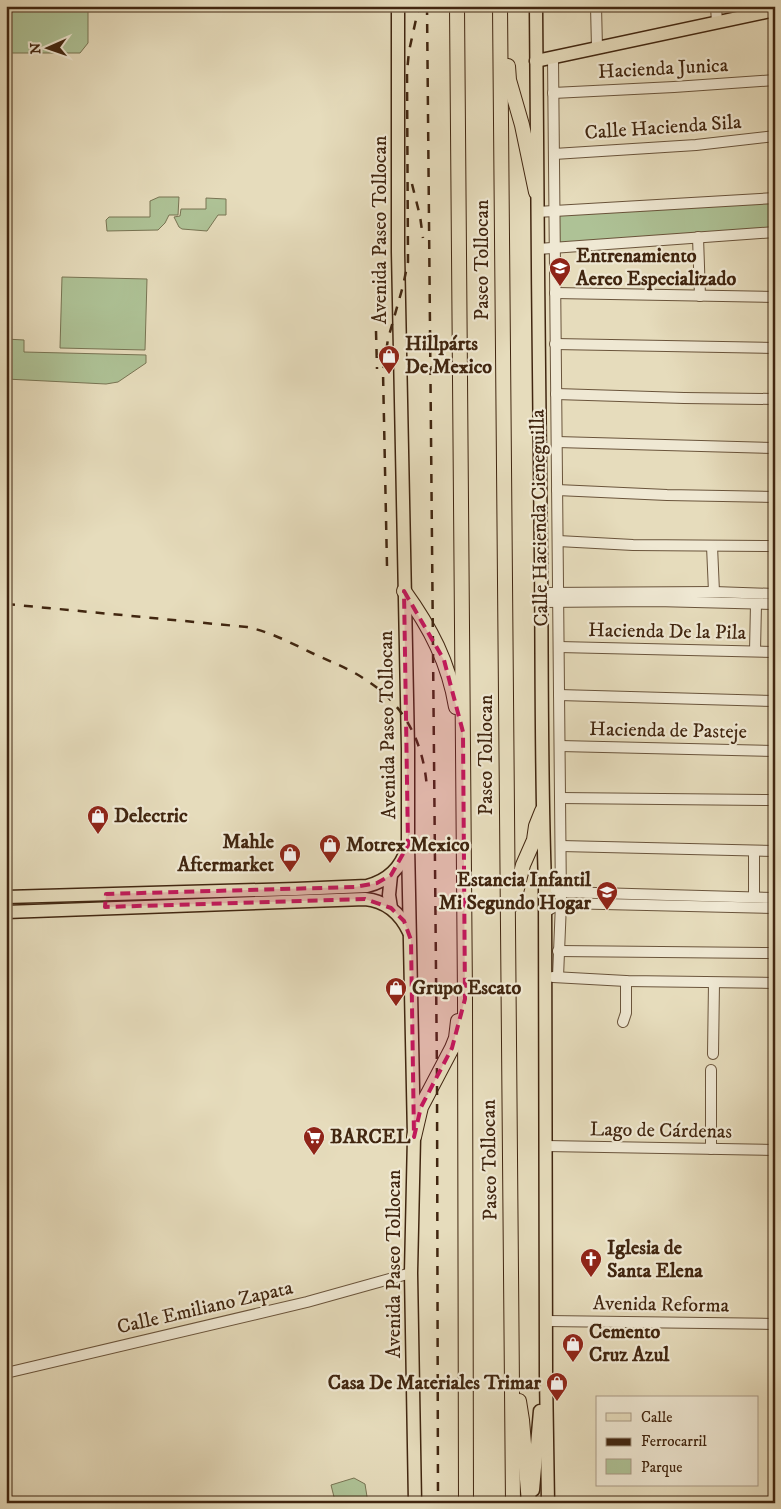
<svg xmlns="http://www.w3.org/2000/svg" width="781" height="1509" font-family="'IM FELL DW Pica',serif">
  <style>
    .green { fill: #aec296; stroke: #787453 }
    .lines { fill: none; stroke-linecap: round; stroke-linejoin: round }
    .minor-casing { stroke: #6a543b; stroke-width: 12 }
    .major-casing { stroke: #412610; stroke-width: 15 }
    .highway-casing { stroke: #412610; stroke-width: 16 }
    .minor { stroke: #efe8d3; stroke-width: 10 }
    .major { stroke: #e6dcbc; stroke-width: 12 }
    .highway { stroke: #e6dcbc; stroke-width: 14 }
    .rail { stroke: #412610; stroke-width: 2.5; stroke-dasharray: 9 9; stroke-linecap: butt }
    .marked { fill: #c2185b; fill-opacity: 0.2; stroke: #c2185b; stroke-width: 4; stroke-dasharray: 10 6; stroke-linejoin: round }
    .labels { text-anchor: middle; dominant-baseline: central; stroke-width: 4.5; stroke-linejoin: round; paint-order: stroke }
    .street-label { font-size: 20px; fill: #412610; stroke: #efe8d3 }
    .poi-label { font-size: 20px; font-weight: bold; fill: #412610; stroke: #efe8d3; text-anchor: start }
  </style>
  <rect width="100%" height="100%" fill="#e6dcbc"/>
  <filter id="stains"><feTurbulence type="fractalNoise" baseFrequency=".004" numOctaves="4"/><feColorMatrix values="0 0 0 0 .2 0 0 0 0 .09 0 0 0 0 .02 0 0 0 .5 -.17"/></filter>
  <radialGradient id="worn" r=".72"><stop offset=".6" stop-color="#630" stop-opacity="0"/><stop offset="1" stop-color="#630" stop-opacity=".3"/></radialGradient>
  <g class="green">
    <polygon points="6,6 88,6 88,43 80,53 6,53"/>
    <polygon points="159,197 179,197 178,215 169,215 165,223 158,230 107,231 106,220 109,217 150,217 150,201"/>
    <polygon points="206,198 226,199 226,215 218,215 207,231 182,229 179,227 174,217 180,216 181,209 206,209"/>
    <polygon points="775,201 775,231 559,243 557,214"/>
    <polygon points="62,277 147,279 145,350 60,348"/>
    <polygon points="6,339 24,340 24,352 146,355 146,363 118,382 106,384 6,379"/>
    <polygon points="354,1478 365,1484 368,1503 342,1503 334,1497 331,1485"/>
  </g>
  <g class="lines">
    <g class="minor-casing">
      <g id="minor">
        <polyline points="596,6 597,48"/>
        <polyline points="716,6 717,23"/>
        <polyline points="553,58 561,903 558,977"/>
        <polyline points="553,93 674,87 775,80"/>
        <polyline points="554,154 696,145 775,136"/>
        <polyline points="537,212 775,198"/>
        <polyline points="698,237 700,296"/>
        <polyline points="538,249 775,232"/>
        <polyline points="555,293 775,297"/>
        <polyline points="555,344 775,348"/>
        <polyline points="556,394 684,398 775,399"/>
        <polyline points="557,442 775,448"/>
        <polyline points="557,490 667,495 775,497"/>
        <polyline points="558,541 633,545 775,546"/>
        <polyline points="712,546 714,592"/>
        <polyline points="541,593 714,592 775,594"/>
        <polyline points="541,602 656,601 775,604"/>
        <polyline points="559,647 775,652"/>
        <polyline points="755,651 756,604"/>
        <polyline points="559,695 775,701"/>
        <polyline points="560,746 775,751"/>
        <polyline points="560,798 775,800"/>
        <polyline points="561,846 775,851"/>
        <polyline points="754,851 754,897"/>
        <polyline points="545,884 561,892 775,898"/>
        <polyline points="545,912 561,903 775,908"/>
        <polyline points="558,951 775,953"/>
        <polyline points="553,977 626,981 775,983"/>
        <polyline points="623,1022 626,1013 626,981"/>
        <polyline points="713,1054 714,983"/>
        <polyline points="546,1146 775,1150"/>
        <polyline points="711,1149 711,1070"/>
        <polyline points="547,1321 775,1324"/>
        <polyline points="6,1373 307,1302 411,1273"/>
      </g>
    </g>
    <g class="major-casing">
      <g id="major">
        <polyline points="398,6 398,252 408,748 408,845 414,1137 411,1273 415,1503"/>
        <path d="M536 6C537 191 539 377 541 562 542 669 541 776 545 884L546 1375 548 1503"/>
        <polyline points="536,61 775,10"/>
        <path d="M6 897 296 889 367 886C387 881 401 868 407 848"/>
        <polyline points="391,908 389,895 391,875"/>
        <path d="M6 912 365 899C386 901 400 913 409 932"/>
        <polyline points="533,1490 540,1411"/>
      </g>
    </g>
    <g class="highway-casing">
      <g id="highway">
        <polyline points="457,6 465,999 466,1503"/>
        <polyline points="500,6 513,1503"/>
        <polyline points="508,66 509,80 522,125 536,192"/>
        <path d="M404 591C430 627 449 663 456 707"/>
        <polyline points="513,904 523,865 534,840 536,826 542,811"/>
        <polyline points="414,1137 421,1107 452,1048 456,1038 458,1021"/>
        <polyline points="519,1401 522,1420 529,1503"/>
      </g>
    </g>
    <use href="#minor" class="minor"/>
    <use href="#major" class="major"/>
    <use href="#highway" class="highway"/>
    <g class="rail">
      <polyline points="427,6 437,1078 438,1503"/>
      <polyline points="412,184 420,216 423,238"/>
      <polyline points="376,331 377,369"/>
      <polyline points="387,566 383,372 388,339 403,286 408,262 407,72 409,51 419,6"/>
      <path d="M6 604 247 627C271 632 293 644 314 654 331 662 348 668 363 678 404 703 424 742 427 789"/>
    </g>
  </g>
  <path class="marked" d="M404 591 444 660 463 732 465 999 452 1048 421 1107 414 1137 411 940 404 921 391 908 365 899 105 907 106 894 355 887 377 883 391 875 408 845Z"/>
  <defs>
    <g id="university-pin" transform="scale(1.125)"><path d="M0 17L-7.5 6A9.5 9.5 0 1 1 7.5 6Z" fill="#8f2418" stroke="#efe8d3"/><path d="M0-5L7-2L0 1L-7-2ZM-4 1L0 2.5L4 1V4Q0 6-4 4Z" fill="#fff"/></g>
    <g id="shop-pin" transform="scale(1.125)"><path d="M0 17L-7.5 6A9.5 9.5 0 1 1 7.5 6Z" fill="#8f2418" stroke="#efe8d3"/><path d="M-5-2.5h2.3a2.7 3.5 0 0 1 5.4 0H5L5.5 6h-11ZM-1.5-2.5h3a1.5 2.3 0 0 0-3 0Z" fill="#fff"/></g>
    <g id="school-pin" transform="scale(1.125)"><path d="M0 17L-7.5 6A9.5 9.5 0 1 1 7.5 6Z" fill="#8f2418" stroke="#efe8d3"/><path d="M0-5L7-2L0 1L-7-2ZM-4 1L0 2.5L4 1V4Q0 6-4 4Z" fill="#fff"/></g>
    <g id="supermarket-pin" transform="scale(1.125)"><path d="M0 17L-7.5 6A9.5 9.5 0 1 1 7.5 6Z" fill="#8f2418" stroke="#efe8d3"/><path d="M-6-5.5h2.5l.6 2H6L4.5 2H-2.5L-4.4-4H-6ZM-1.5 3.2a1.3 1.3 0 1 0 .1 0ZM3 3.2a1.3 1.3 0 1 0 .1 0Z" fill="#fff"/></g>
    <g id="church-pin" transform="scale(1.125)"><path d="M0 17L-7.5 6A9.5 9.5 0 1 1 7.5 6Z" fill="#8f2418" stroke="#efe8d3"/><path d="M-1.2-6h2.4v3.5h3.3v2.4h-3.3V6h-2.4V-.1h-3.3v-2.4h3.3Z" fill="#fff"/></g>
  </defs>
  <g fill-rule="evenodd">
    <use href="#university-pin" x="560" y="268"/>
    <use href="#shop-pin" x="389" y="356"/>
    <use href="#shop-pin" x="98" y="816"/>
    <use href="#shop-pin" x="330" y="845"/>
    <use href="#shop-pin" x="290" y="854"/>
    <use href="#school-pin" x="607" y="892"/>
    <use href="#shop-pin" x="396" y="988"/>
    <use href="#supermarket-pin" x="314" y="1137"/>
    <use href="#church-pin" x="591" y="1259"/>
    <use href="#shop-pin" x="573" y="1344"/>
    <use href="#shop-pin" x="557" y="1383"/>
  </g>
  <g class="labels">
    <g class="street-label">
      <text transform="translate(663 69) rotate(-3)">Hacienda Junica</text>
      <text transform="translate(663 128) rotate(-4)">Calle Hacienda Sila</text>
      <text transform="translate(380 230) rotate(-90)">Avenida Paseo Tollocan</text>
      <text transform="translate(482 260) rotate(-90)">Paseo Tollocan</text>
      <text transform="translate(540 518) rotate(-91)">Calle Hacienda Cieneguilla</text>
      <text transform="translate(667 632) rotate(1)">Hacienda De la Pila</text>
      <text transform="translate(388 725) rotate(-91)">Avenida Paseo Tollocan</text>
      <text transform="translate(668 731) rotate(1)">Hacienda de Pasteje</text>
      <text transform="translate(486 755) rotate(-90)">Paseo Tollocan</text>
      <text transform="translate(661 1131) rotate(1)">Lago de Cárdenas</text>
      <text transform="translate(490 1160) rotate(-91)">Paseo Tollocan</text>
      <text transform="translate(394 1264) rotate(-90)">Avenida Paseo Tollocan</text>
      <text transform="translate(661 1305) rotate(1)">Avenida Reforma</text>
      <text transform="translate(205 1308) rotate(-13)">Calle Emiliano Zapata</text>
    </g>
    <g class="poi-label">
      <text x="576" y="256">Entrenamiento<tspan x="576" dy="23">Aereo Especializado</tspan></text>
      <text x="405" y="344">Hillpárts<tspan x="405" dy="23">De Mexico</tspan></text>
      <text x="114" y="816">Delectric</text>
      <text x="274" y="842" text-anchor="end">Mahle<tspan x="274" dy="23">Aftermarket</tspan></text>
      <text x="346" y="845">Motrex Mexico</text>
      <text x="591" y="880" text-anchor="end">Estancia Infantil<tspan x="591" dy="23">Mi Segundo Hogar</tspan></text>
      <text x="412" y="988">Grupo Escato</text>
      <text x="330" y="1137">BARCEL</text>
      <text x="607" y="1248">Iglesia de<tspan x="607" dy="23">Santa Elena</tspan></text>
      <text x="589" y="1332">Cemento<tspan x="589" dy="23">Cruz Azul</tspan></text>
      <text x="541" y="1383" text-anchor="end">Casa De Materiales Trimar</text>
    </g>
  </g>
  <rect width="781" height="1509" fill="none" stroke="#e6dcbc" stroke-width="25"/>
  <rect x="8" y="8" width="766" height="1494" fill="none" stroke="#412610" stroke-width="2.5"/>
  <rect x="12" y="12" width="756" height="1484" fill="none" stroke="#412610"/>
  <rect x="596" y="1396" width="162" height="90" fill="#efe8d3" stroke="#a99a85"/>
  <rect x="606" y="1413" width="25" height="8" fill="#e6dcbc" stroke="#a99a85"/>
  <text x="641" y="1422" font-size="15" fill="#412610">Calle</text>
  <rect x="606" y="1438" width="25" height="8" fill="#412610" stroke="#a99a85"/>
  <text x="641" y="1446" font-size="15" fill="#412610">Ferrocarril</text>
  <rect x="606" y="1459" width="25" height="15" fill="#aec296" stroke="#a99a85"/>
  <text x="641" y="1472" font-size="15" fill="#412610">Parque</text>
  <g transform="translate(48 48) rotate(268)" stroke="#efe8d3" stroke-width="4" paint-order="stroke">
  <path d="M0-4L9 19L0 12L-9 19Z" fill="#412610"/>
  <text y="-8" font-size="14" font-weight="bold" text-anchor="middle" fill="#412610">N</text>
  </g>
  <rect width="100%" height="100%" filter="url(#stains)"/>
  <rect width="100%" height="100%" fill="url(#worn)"/>
</svg>
